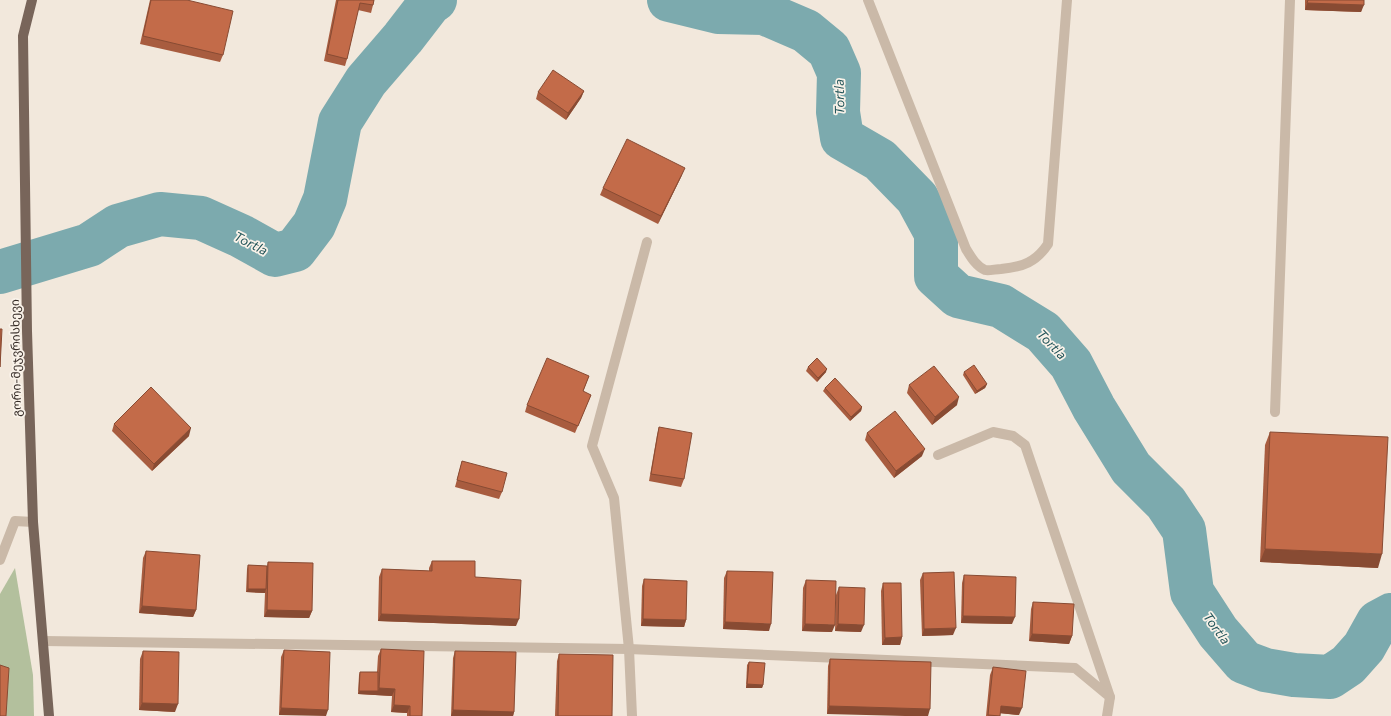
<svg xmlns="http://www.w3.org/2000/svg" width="1391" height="716" font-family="Commissioner,'Noto Sans Georgian',sans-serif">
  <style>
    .green { fill: #b3c09d }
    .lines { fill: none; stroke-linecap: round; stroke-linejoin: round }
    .river { stroke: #7caaae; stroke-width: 44 }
    .minor { stroke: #cab9a8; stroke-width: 10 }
    .major { stroke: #78655a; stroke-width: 10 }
    .wall { fill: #a85c3f }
    .shaded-wall { fill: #884b33 }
    .building { fill: #c36b49; stroke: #884b33 }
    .labels { text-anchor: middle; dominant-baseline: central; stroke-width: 3.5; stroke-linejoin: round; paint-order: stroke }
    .street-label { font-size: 12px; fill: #372d28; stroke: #f9f2e9 }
    .water-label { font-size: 13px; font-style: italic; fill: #1f5257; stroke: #f9f2e9 }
  </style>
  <rect width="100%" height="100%" fill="#f2e8dc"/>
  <polygon class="green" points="15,568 33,675 34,716 0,716 0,594"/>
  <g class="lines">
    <g class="river">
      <polyline points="669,0 718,12 764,13 806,31 829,50 839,73 838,112 842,138 880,160 917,198 936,233 936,276 958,296 1001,306 1043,332 1071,364 1094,408 1131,468 1166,503 1184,530 1192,592 1218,632 1244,662 1265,670 1294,675 1330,677 1348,665 1364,647 1378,622 1391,615"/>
      <polyline points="0,272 89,245 118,226 160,214 201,218 241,236 275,255 295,250 314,225 325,199 340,122 366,81 403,38 430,3 435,0"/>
    </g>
    <g class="minor">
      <path d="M868 0 966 249C971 257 976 266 985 270 989 271 996 269 1001 269 1023 267 1036 262 1048 244L1067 0"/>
      <polyline points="1275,412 1290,0"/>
      <polyline points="938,455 993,432 1013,436 1025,445 1110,697"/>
      <polyline points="0,560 15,521 33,522"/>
      <polyline points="44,641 629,649 1075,668 1110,697 1107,716"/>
      <polyline points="632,716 629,649 614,498 592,446 647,242"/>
    </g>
    <polyline class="major" points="32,0 23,36 27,331 33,522 49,716"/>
  </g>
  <g class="wall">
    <polygon points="150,0 187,0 223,55 220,62 140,44"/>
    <polygon points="336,0 374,0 373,5 371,13 358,10 347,59 345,66 324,61"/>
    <polygon points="1305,0 1364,0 1361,12 1305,10"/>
    <polygon points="584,91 581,98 566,120 536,99 538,92"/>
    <polygon points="682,175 658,224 600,195 603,188"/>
    <polygon points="808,367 826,372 817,382 806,371"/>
    <polygon points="964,372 987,384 985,388 975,394 963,375"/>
    <polygon points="589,376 583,392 591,395 575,433 525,412 527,405"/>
    <polygon points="909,385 957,405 932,425 907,393"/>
    <polygon points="825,388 862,407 861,411 850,421 823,391"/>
    <polygon points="114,424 189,436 152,471 112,431"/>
    <polygon points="659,427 684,479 681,487 649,481 657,435"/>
    <polygon points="1270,432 1378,568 1260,562 1265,445"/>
    <polygon points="867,433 922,456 894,478 865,440"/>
    <polygon points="462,461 502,492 499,499 455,487"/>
    <polygon points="146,551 196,610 193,617 139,613 143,558"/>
    <polygon points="432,561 475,577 516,626 378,621 379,577 382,569 429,571 429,568"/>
    <polygon points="268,562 312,611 309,618 264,617 265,593 246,592 247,569 248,565 267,566"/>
    <polygon points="727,571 769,631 723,629 724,578"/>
    <polygon points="923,573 953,635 922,636 920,580"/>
    <polygon points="964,575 1012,624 961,623 962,583"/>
    <polygon points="644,579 686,620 684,627 641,626 642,586"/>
    <polygon points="806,580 832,632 802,631 803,588"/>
    <polygon points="883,583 902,637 900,645 882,645 881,591"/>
    <polygon points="839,587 861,632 835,631 836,595"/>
    <polygon points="1033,602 1072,636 1069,644 1029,641 1031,609"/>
    <polygon points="381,649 422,716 407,716 407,713 391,712 392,696 358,694 359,675 360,672 377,672 378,656"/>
    <polygon points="284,650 328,710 279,715 281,657"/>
    <polygon points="143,651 175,712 139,710 140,659"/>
    <polygon points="455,651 514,712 513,716 451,716 453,658"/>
    <polygon points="559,654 612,716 555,716 557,661"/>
    <polygon points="830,659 930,709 827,714 828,666"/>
    <polygon points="749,662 763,685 762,688 746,688 747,665"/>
    <polygon points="993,667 1019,715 1000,713 1000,716 986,716 990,675"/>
  </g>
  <g class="shaded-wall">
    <polygon points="1307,3 1364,5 1361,12 1305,10"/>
    <polygon points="584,91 581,98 566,120 568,113"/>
    <polygon points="685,168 682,175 658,224 661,216"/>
    <polygon points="827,369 826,372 817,382 818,378"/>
    <polygon points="987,384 985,388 975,394 977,391"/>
    <polygon points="959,397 957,405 932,425 935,417"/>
    <polygon points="862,407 861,411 850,421 851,417"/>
    <polygon points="191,428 189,436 152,471 154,464"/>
    <polygon points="925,449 922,456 894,478 896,471"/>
    <polygon points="1265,549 1382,554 1378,568 1260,562"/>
    <polygon points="248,589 266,589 265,593 246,592"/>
    <polygon points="142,606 196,610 193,617 139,613"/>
    <polygon points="267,610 312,611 309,618 264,617"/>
    <polygon points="381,614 519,619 516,626 378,621"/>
    <polygon points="963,616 1015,617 1012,624 961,623"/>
    <polygon points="643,619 686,620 684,627 641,626"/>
    <polygon points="725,622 771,624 769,631 723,629"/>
    <polygon points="805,624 835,625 832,632 802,631"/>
    <polygon points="838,624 864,625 861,632 835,631"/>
    <polygon points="956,628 953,635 922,636 924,629"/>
    <polygon points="1032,634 1072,636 1069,644 1029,641"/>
    <polygon points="902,637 900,645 882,645 885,638"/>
    <polygon points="747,684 763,685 762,688 746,688"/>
    <polygon points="379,688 395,689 392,696 358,694 359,691 378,691"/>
    <polygon points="142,703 178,704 175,712 139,710"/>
    <polygon points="394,705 410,706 407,713 391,712"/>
    <polygon points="829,706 930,709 928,716 905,716 827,714"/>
    <polygon points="1001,706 1022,708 1019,715 998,713"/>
    <polygon points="281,708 328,710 326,716 279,715"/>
    <polygon points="453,710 514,712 513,716 451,716"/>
  </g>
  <g class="building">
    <polygon points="151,0 187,0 233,11 223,55 143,36"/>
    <polygon points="338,0 374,0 373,5 360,3 347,59 327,54"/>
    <polygon points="1308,0 1364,0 1364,5 1307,3"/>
    <polygon points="553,70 584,91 568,113 538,92"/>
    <polygon points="627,139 685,168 661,216 603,188"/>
    <polygon points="0,329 2,329 0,367"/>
    <polygon points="547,358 589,376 583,391 591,395 578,426 527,405"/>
    <polygon points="817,358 827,369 818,378 808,367"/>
    <polygon points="974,365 987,384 977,391 964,372"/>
    <polygon points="934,366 959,397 935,417 909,385"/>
    <polygon points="835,378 862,407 851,417 825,388"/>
    <polygon points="151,387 191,428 154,464 114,424"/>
    <polygon points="895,411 925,449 896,471 867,433"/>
    <polygon points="659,427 692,433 684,479 651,474"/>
    <polygon points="1270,432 1388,437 1382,554 1265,549"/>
    <polygon points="462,461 507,473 502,492 457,480"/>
    <polygon points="146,551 200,555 196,610 142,606"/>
    <polygon points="432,561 475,561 475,577 521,580 519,619 381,614 382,569 432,571"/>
    <polygon points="268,562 313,563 312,611 267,610"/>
    <polygon points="248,565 267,566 266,589 248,589"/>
    <polygon points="727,571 773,572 771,624 725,622"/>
    <polygon points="954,572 956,628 924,629 923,573"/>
    <polygon points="964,575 1016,577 1015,617 963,616"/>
    <polygon points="644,579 687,581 686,620 643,619"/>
    <polygon points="806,580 836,581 835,625 805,624"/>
    <polygon points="883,583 901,583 902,637 885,638"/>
    <polygon points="839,587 865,588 864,625 838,624"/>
    <polygon points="1033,602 1074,604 1072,636 1032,634"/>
    <polygon points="381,649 424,651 422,716 410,716 410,706 394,705 395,689 379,688"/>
    <polygon points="284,650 330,652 328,710 281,708"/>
    <polygon points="143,651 179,652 178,704 142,703"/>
    <polygon points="455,651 516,652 514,712 453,710"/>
    <polygon points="559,654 613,655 612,716 558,716"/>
    <polygon points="830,659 931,662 930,709 829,706"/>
    <polygon points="749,662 765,663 763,685 747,684"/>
    <polygon points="0,665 9,668 6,716 0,716"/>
    <polygon points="993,667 1026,671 1022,708 1001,706 1000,716 988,715"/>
    <polygon points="360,672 378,672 378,691 359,691"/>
  </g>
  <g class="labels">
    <g class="street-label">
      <text transform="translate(15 358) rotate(-91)">გორი-მეჯვრისხევი</text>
    </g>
    <g class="water-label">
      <text transform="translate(839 97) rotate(-91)">Tortla</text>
      <text transform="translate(251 243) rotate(27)">Tortla</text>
      <text transform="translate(1052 344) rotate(46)">Tortla</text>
      <text transform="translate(1217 628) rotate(54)">Tortla</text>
    </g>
  </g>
</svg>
